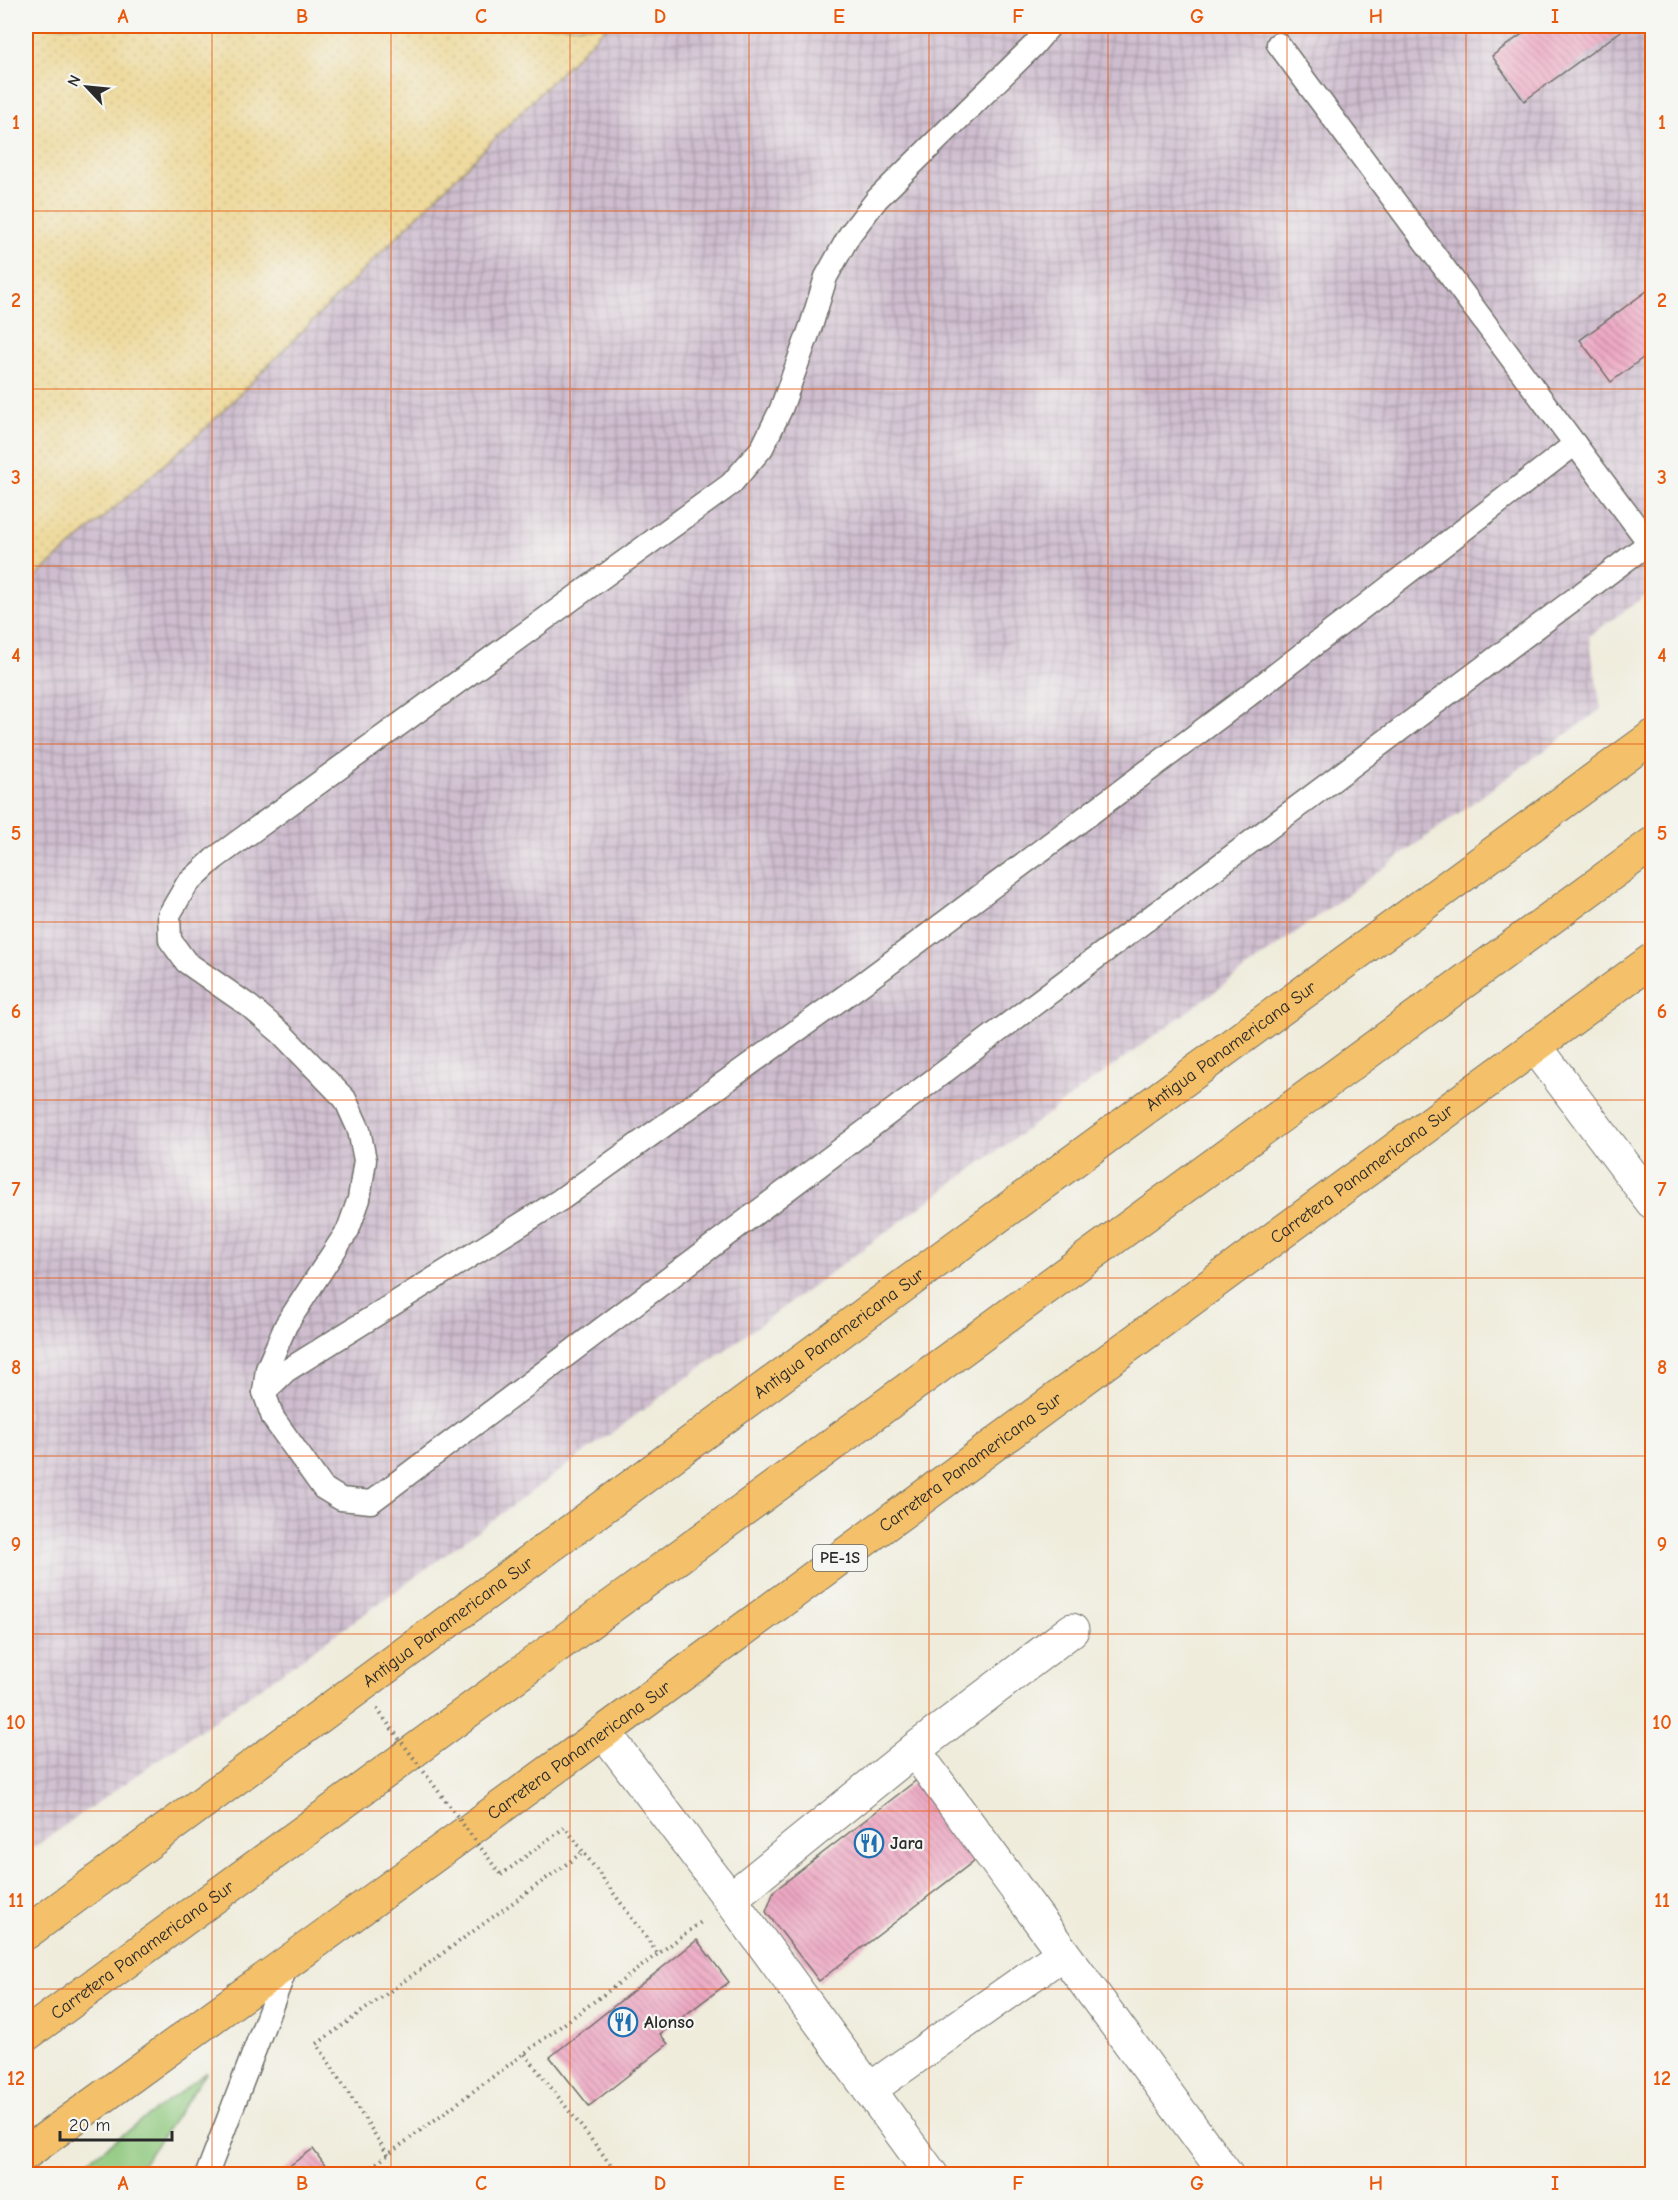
<svg xmlns="http://www.w3.org/2000/svg" width="1678" height="2200" font-family="'Comic Neue',sans-serif">
  <style>
    .industrial { fill: url(#industrial-grid) }
    .green { fill: #8cc77c; stroke: #5c7954; stroke-width: 1.5 }
    .sand { fill: url(#sand-dots); stroke: #8c8264; stroke-width: 1.5 }
    .building { fill: url(#building-back-hatch) }
    .lines { fill: none; stroke-linecap: round; stroke-linejoin: round }
    .service-casing { stroke: #706f69; stroke-width: 25 }
    .minor-casing { stroke: #706f69; stroke-width: 35 }
    .primary-casing { stroke: #706f69; stroke-width: 35 }
    .motorway-casing { stroke: #706f69; stroke-width: 35 }
    .path { stroke: #706f69; stroke-width: 4; stroke-dasharray: 1.5 4.5; stroke-linecap: butt }
    .service { stroke: #fff; stroke-width: 22 }
    .minor { stroke: #fff; stroke-width: 33 }
    .primary { stroke: #f4c16a; stroke-width: 33 }
    .motorway { stroke: #f4c16a; stroke-width: 33 }
    .path-bridge { stroke: #706f69; stroke-width: 4; stroke-dasharray: 1.5 4.5; stroke-linecap: butt }
    .grid { fill: none; stroke: #e8590c; stroke-width: 1.5; stroke-opacity: 0.55 }
    .labels { text-anchor: middle; dominant-baseline: central; stroke-width: 4.5; stroke-linejoin: round; paint-order: stroke }
    .shield { fill: #f6f6f2; stroke: #686867; stroke-width: 1.5 }
    .shield-label { font-size: 16px; font-weight: bold; fill: #2b2b2b }
    .street-label { font-size: 18px; fill: #2b2b2b; stroke: #f6f6f2 }
    .poi-label { font-size: 18px; font-weight: bold; fill: #2b2b2b; stroke: #f6f6f2; text-anchor: start }
    .neatline { fill: none; stroke: #e8590c; stroke-width: 2 }
    .grid-label { font-size: 20px; text-anchor: middle; font-weight: bold; fill: #e8590c }
  </style>
  <defs>
    <pattern id="industrial-grid" width="8" height="8" patternUnits="userSpaceOnUse" patternTransform="scale(1.5)"><rect width="8" height="8" fill="#cfbdcf"/><path d="M0 4h8M4 0v8" fill="none" stroke="#a89aa8"/></pattern>
    <pattern id="sand-dots" width="8" height="8" patternUnits="userSpaceOnUse" patternTransform="scale(1.5)"><rect width="8" height="8" fill="#eeda9e"/><path d="M2 2h.1M6 6h.1" fill="none" stroke="#cb8" stroke-width="1.8" stroke-linecap="round"/></pattern>
    <pattern id="building-back-hatch" width="6" height="6" patternUnits="userSpaceOnUse" patternTransform="scale(1.5)"><rect width="6" height="6" fill="#eea8c3"/><path d="M-1 5l2 2M0 0l6 6M5-1l2 2" fill="none" stroke="#c1899f"/></pattern>
  </defs>
  <rect width="100%" height="100%" fill="#f6f6f2"/>
  <filter id="ink" filterUnits="userSpaceOnUse"><feTurbulence type="fractalNoise" baseFrequency=".0167" numOctaves="2"/><feDisplacementMap in="SourceGraphic" scale="12" xChannelSelector="R" yChannelSelector="G"/><feConvolveMatrix kernelMatrix="1 2 1 2 8 2 1 2 1" color-interpolation-filters="sRGB"/></filter>
  <filter id="wash" filterUnits="userSpaceOnUse"><feTurbulence type="fractalNoise" baseFrequency=".008" numOctaves="4" result="noise"/><feDisplacementMap in="SourceGraphic" scale="24" xChannelSelector="R" yChannelSelector="G"/><feGaussianBlur stdDeviation="1.35" result="paint"/><feColorMatrix in="noise" values="0 0 0 0 0 0 0 0 0 0 0 0 0 0 0 0 0 1.4 0 .05"/><feComposite in="paint" operator="in"/></filter>
  <g filter="url(#wash)">
    <rect width="100%" height="100%" fill="#efecdb"/>
    <polygon class="industrial" points="607,26 1652,26 1652,591 1589,636 1601,709 352,1623 26,1853 26,585 208,426"/>
    <polygon class="green" points="207,2072 136,2174 70,2174"/>
    <polygon class="sand" points="26,26 607,26 208,426 26,585"/>
    <g id="blocks">
      <g class="building">
        <polygon points="1533,26 1628,26 1524,101 1492,56"/>
        <polygon points="1651,288 1652,351 1611,382 1580,340"/>
        <polygon points="918,1779 979,1857 819,1981 766,1912 774,1891"/>
        <polygon points="697,1940 729,1982 660,2034 668,2044 589,2106 550,2057"/>
        <polygon points="313,2149 331,2174 278,2174"/>
      </g>
    </g>
  </g>
  <g filter="url(#ink)">
    <use href="#blocks" fill-opacity="0" stroke="#706f69" stroke-width="1.5"/>
    <g class="lines">
      <g class="service-casing">
        <g id="service">
          <polyline points="1050,26 1033,46 877,199 850,234 826,277 812,323 781,409 762,448 731,484 214,859 187,884 169,915 170,940 186,962 249,1006 281,1033 345,1099 359,1130 365,1160 359,1199 348,1230 286,1325 267,1369 264,1392 273,1418 323,1488 341,1499 371,1502 1649,543 1652,548"/>
          <polyline points="1278,44 1575,444"/>
          <polyline points="264,1392 286,1371 560,1200 862,984 1236,705 1575,444 1649,543"/>
          <polyline points="207,2174 288,1963"/>
        </g>
      </g>
      <g class="minor-casing">
        <g id="minor">
          <polyline points="1535,1046 1652,1202"/>
          <polyline points="604,1732 730,1899 931,2174"/>
          <polyline points="914,1750 1226,2174"/>
          <polyline points="730,1899 914,1750 1072,1630"/>
          <polyline points="869,2090 1063,1953"/>
        </g>
      </g>
      <g class="primary-casing">
        <g id="primary">
          <path id="s1" d="M26 1933 907 1283 1652 737"/>
        </g>
      </g>
      <g class="motorway-casing">
        <g id="motorway">
          <path id="s2" d="M26 2035 1652 844"/>
          <path id="s3" d="M26 2153 604 1732 1652 960"/>
        </g>
      </g>
      <g class="path">
        <polyline points="501,1875 565,1827 659,1955"/>
        <polyline points="525,2054 618,2174"/>
        <polyline points="388,2155 317,2044 583,1852"/>
        <polyline points="362,2174 701,1922"/>
      </g>
      <use href="#service" class="service"/>
      <use href="#minor" class="minor"/>
      <use href="#primary" class="primary"/>
      <use href="#motorway" class="motorway"/>
      <polyline class="path-bridge" points="377,1709 501,1875"/>
    </g>
  </g>
  <path class="grid" d="M212 26V2174M391 26V2174M570 26V2174M749 26V2174M929 26V2174M1108 26V2174M1287 26V2174M1466 26V2174M26 211H1652M26 389H1652M26 566H1652M26 744H1652M26 922H1652M26 1100H1652M26 1278H1652M26 1456H1652M26 1634H1652M26 1811H1652M26 1989H1652"/>
  <defs>
    <g id="restaurant-ring" transform="scale(1.5)"><circle r="9.5" fill="#f6f6f2" stroke="#1f6fb2" stroke-width="1.5"/><path d="M-5-6h1v4h1v-4h1v4h1v-4h1v5L-1.5 .5V6h-2V.5L-5-1ZM5-6V6H3V1.5H1.5Q1.5-4 5-6Z" fill="#1f6fb2"/></g>
  </defs>
  <g fill-rule="evenodd">
    <use href="#restaurant-ring" x="869" y="1843"/>
    <use href="#restaurant-ring" x="623" y="2022"/>
  </g>
  <g class="labels">
    <rect class="shield" x="813" y="1545" width="54" height="26" rx="4.5"/>
    <g class="shield-label">
      <text x="840" y="1558">PE-1S</text>
    </g>
    <g class="street-label">
      <text stroke="none"><textPath href="#s1" startOffset="1496">Antigua Panamericana Sur</textPath></text>
      <text stroke="none"><textPath href="#s3" startOffset="1656">Carretera Panamericana Sur</textPath></text>
      <text stroke="none"><textPath href="#s1" startOffset="1010">Antigua Panamericana Sur</textPath></text>
      <text stroke="none"><textPath href="#s3" startOffset="1170">Carretera Panamericana Sur</textPath></text>
      <text stroke="none"><textPath href="#s1" startOffset="524">Antigua Panamericana Sur</textPath></text>
      <text stroke="none"><textPath href="#s3" startOffset="684">Carretera Panamericana Sur</textPath></text>
      <text stroke="none"><textPath href="#s2" startOffset="144">Carretera Panamericana Sur</textPath></text>
    </g>
    <g class="poi-label">
      <text x="890" y="1843">Jara</text>
      <text x="644" y="2022">Alonso</text>
    </g>
  </g>
  <rect width="1678" height="2200" fill="none" stroke="#f6f6f2" stroke-width="66"/>
  <g transform="translate(87 87) rotate(296)" stroke="#f6f6f2" stroke-width="4.5" paint-order="stroke">
  <path d="M0-4.5L10 22L0 15L-10 22Z" fill="#2b2b2b"/>
  <text y="-9" font-size="16" font-weight="bold" text-anchor="middle" fill="#2b2b2b">N</text>
  </g>
  <path d="M60 2131v9h112v-9" fill="none" stroke="#2b2b2b" stroke-width="3"/>
  <text x="69" y="2131" font-size="18" fill="#2b2b2b" stroke="#f6f6f2" stroke-width="4.5" paint-order="stroke">20 m</text>
  <rect x="33" y="33" width="1612" height="2134" class="neatline"/>
  <g class="grid-label">
    <text x="123" y="23">A</text>
    <text x="302" y="23">B</text>
    <text x="481" y="23">C</text>
    <text x="660" y="23">D</text>
    <text x="839" y="23">E</text>
    <text x="1018" y="23">F</text>
    <text x="1197" y="23">G</text>
    <text x="1376" y="23">H</text>
    <text x="1555" y="23">I</text>
    <text x="16" y="129">1</text>
    <text x="1662" y="129">1</text>
    <text x="16" y="307">2</text>
    <text x="1662" y="307">2</text>
    <text x="16" y="484">3</text>
    <text x="1662" y="484">3</text>
    <text x="16" y="662">4</text>
    <text x="1662" y="662">4</text>
    <text x="16" y="840">5</text>
    <text x="1662" y="840">5</text>
    <text x="16" y="1018">6</text>
    <text x="1662" y="1018">6</text>
    <text x="16" y="1196">7</text>
    <text x="1662" y="1196">7</text>
    <text x="16" y="1374">8</text>
    <text x="1662" y="1374">8</text>
    <text x="16" y="1551">9</text>
    <text x="1662" y="1551">9</text>
    <text x="16" y="1729">10</text>
    <text x="1662" y="1729">10</text>
    <text x="16" y="1907">11</text>
    <text x="1662" y="1907">11</text>
    <text x="16" y="2085">12</text>
    <text x="1662" y="2085">12</text>
    <text x="123" y="2190">A</text>
    <text x="302" y="2190">B</text>
    <text x="481" y="2190">C</text>
    <text x="660" y="2190">D</text>
    <text x="839" y="2190">E</text>
    <text x="1018" y="2190">F</text>
    <text x="1197" y="2190">G</text>
    <text x="1376" y="2190">H</text>
    <text x="1555" y="2190">I</text>
  </g>
</svg>
